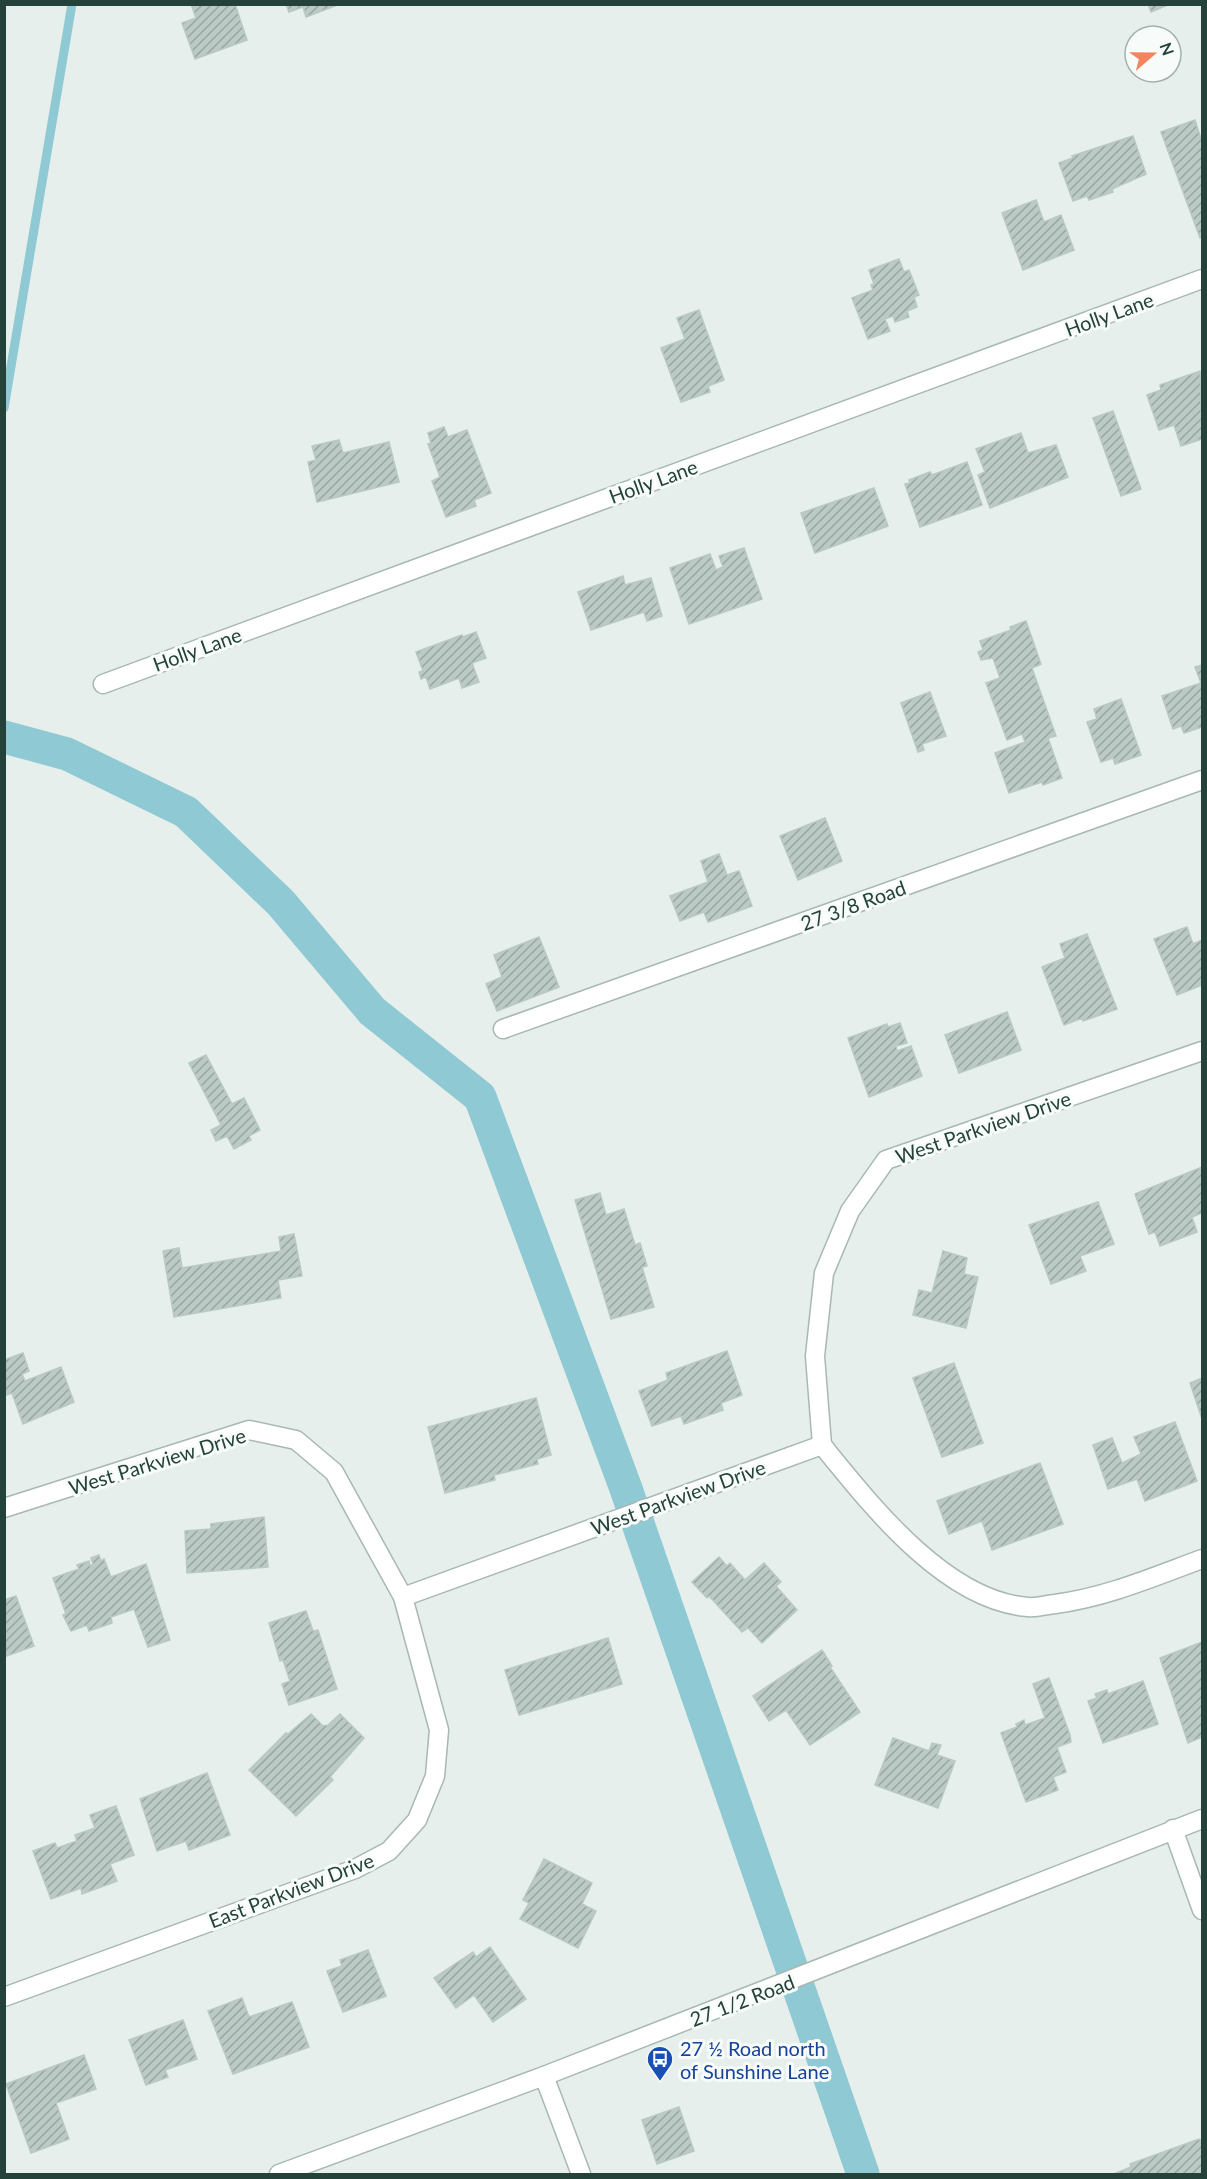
<svg xmlns="http://www.w3.org/2000/svg" width="1207" height="2179" font-family="Lato,sans-serif">
  <style>
    .lines { fill: none; stroke-linecap: round; stroke-linejoin: round }
    .stream { stroke: #8ec9d4; stroke-width: 9 }
    .canal { stroke: #8ec9d4; stroke-width: 33 }
    .building { fill: url(#building-hatch); stroke: #b8c9c2; stroke-width: 1.5 }
    .minor-casing { stroke: #a8b8b2; stroke-width: 21 }
    .minor { stroke: #fff; stroke-width: 18 }
    .labels { text-anchor: middle; dominant-baseline: central; stroke-width: 6; stroke-linejoin: round; paint-order: stroke }
    .street-label { font-size: 20px; fill: #24423a; stroke: #f7fbf9 }
    .transit-label { font-size: 20px; fill: #164399; stroke: #f7fbf9; text-anchor: start }
  </style>
  <defs>
    <pattern id="building-hatch" width="6" height="6" patternUnits="userSpaceOnUse" patternTransform="scale(1.5)"><rect width="6" height="6" fill="#bbcac4"/><path d="M-1 1l2-2M0 6l6-6M5 7l2-2" fill="none" stroke="#98a6a0"/></pattern>
  </defs>
  <rect width="100%" height="100%" fill="#e6efeb"/>
  <g class="lines">
    <polyline class="stream" points="4,408 72,4"/>
    <polyline class="canal" points="4,737 67,754 186,812 281,903 372,1011 480,1097 625,1486 863,2174"/>
  </g>
  <g class="building">
    <polygon points="191,4 235,4 247,40 195,59 182,23 196,18"/>
    <polygon points="286,4 340,4 306,17 303,7 289,12"/>
    <polygon points="1148,4 1170,4 1151,12"/>
    <polygon points="1195,120 1202,142 1202,237 1200,238 1161,132"/>
    <polygon points="1133,136 1146,174 1112,189 1113,192 1089,200 1087,196 1073,201 1059,163 1073,158 1072,156"/>
    <polygon points="1036,200 1044,222 1061,215 1074,250 1023,270 1002,213"/>
    <polygon points="899,259 904,272 909,270 919,295 914,297 917,307 907,311 909,317 895,322 893,316 885,319 890,331 868,339 852,298 873,290 871,285 874,284 869,270"/>
    <polygon points="699,310 724,380 708,386 710,392 681,402 661,348 685,339 677,318"/>
    <polygon points="1200,371 1202,439 1181,446 1174,425 1159,430 1147,395 1161,390 1160,385"/>
    <polygon points="1113,411 1141,489 1121,496 1093,418"/>
    <polygon points="444,427 448,437 467,430 491,493 474,500 476,506 446,517 432,481 440,477 428,444 431,443 428,433"/>
    <polygon points="1021,433 1028,453 1056,445 1068,477 990,508 978,475 985,472 976,449"/>
    <polygon points="339,440 343,453 389,442 399,482 317,502 308,462 316,460 312,446"/>
    <polygon points="967,462 982,505 920,527 905,484 910,483 909,480 930,472 932,475"/>
    <polygon points="874,488 888,526 815,553 801,513"/>
    <polygon points="744,548 762,599 689,624 670,568 710,554 716,570 723,567 719,556"/>
    <polygon points="623,576 625,585 651,578 662,616 647,621 644,612 591,630 578,592"/>
    <polygon points="1026,621 1041,664 1032,668 1056,736 1048,738 1062,778 1043,785 1042,782 1009,793 995,753 1025,742 1022,734 1007,740 986,683 1000,678 993,658 981,660 978,652 983,650 980,641 1011,630 1010,627"/>
    <polygon points="476,632 486,658 472,663 479,682 462,688 459,678 430,689 426,677 421,679 419,672 423,671 416,652 462,635 463,637"/>
    <polygon points="1202,665 1202,727 1184,733 1181,726 1173,729 1162,696 1201,683 1195,667"/>
    <polygon points="930,692 946,736 922,744 924,750 918,752 901,703"/>
    <polygon points="1121,699 1141,755 1115,764 1113,758 1101,762 1087,722 1097,719 1094,709"/>
    <polygon points="825,818 842,861 798,880 780,836"/>
    <polygon points="719,854 727,875 739,871 752,906 708,922 704,912 680,921 670,896 708,882 701,861"/>
    <polygon points="1187,927 1193,944 1202,940 1202,985 1177,995 1154,939"/>
    <polygon points="1087,934 1117,1009 1083,1021 1082,1018 1064,1025 1042,967 1065,958 1060,944"/>
    <polygon points="539,937 559,987 497,1011 486,984 502,977 494,955"/>
    <polygon points="1007,1012 1021,1050 959,1073 945,1035"/>
    <polygon points="900,1023 907,1043 896,1046 897,1051 911,1046 922,1076 869,1097 848,1038 887,1024 888,1027"/>
    <polygon points="206,1055 232,1104 244,1098 260,1130 249,1136 251,1140 234,1149 227,1136 216,1141 211,1130 221,1125 189,1063"/>
    <polygon points="1202,1167 1202,1213 1192,1217 1197,1232 1160,1246 1155,1232 1149,1234 1135,1194"/>
    <polygon points="600,1193 606,1215 624,1209 635,1245 640,1243 647,1266 642,1267 654,1307 611,1319 575,1200"/>
    <polygon points="1098,1202 1114,1244 1080,1256 1086,1271 1051,1284 1029,1225"/>
    <polygon points="294,1234 302,1276 278,1280 281,1298 174,1317 163,1251 179,1248 182,1268 281,1251 279,1237"/>
    <polygon points="943,1251 967,1258 964,1274 978,1277 966,1328 913,1315 919,1290 932,1293"/>
    <polygon points="727,1351 742,1395 721,1403 723,1410 684,1424 681,1416 652,1426 639,1391 668,1380 666,1373"/>
    <polygon points="23,1353 29,1371 22,1374 25,1381 61,1367 74,1402 23,1424 12,1393 4,1396 4,1360"/>
    <polygon points="954,1363 983,1443 942,1457 913,1378"/>
    <polygon points="1202,1378 1202,1419 1190,1383"/>
    <polygon points="536,1398 551,1455 537,1459 538,1464 494,1475 495,1480 445,1493 428,1427"/>
    <polygon points="1175,1422 1197,1481 1145,1501 1137,1479 1108,1489 1093,1445 1112,1438 1122,1463 1141,1454 1134,1437"/>
    <polygon points="1040,1463 1063,1524 992,1550 982,1521 949,1534 937,1501"/>
    <polygon points="264,1517 268,1567 187,1573 185,1531 211,1529 211,1524"/>
    <polygon points="99,1555 101,1561 104,1559 111,1577 146,1564 170,1640 148,1647 134,1609 111,1617 112,1623 89,1631 87,1625 71,1631 63,1615 66,1614 53,1578 79,1569 77,1565 89,1561 90,1566 93,1564 91,1558"/>
    <polygon points="719,1557 727,1566 730,1563 745,1580 764,1563 781,1582 776,1586 797,1610 762,1643 748,1628 742,1632 709,1596 707,1598 692,1582"/>
    <polygon points="16,1596 34,1646 4,1657 4,1600"/>
    <polygon points="306,1611 313,1631 318,1630 337,1689 289,1705 282,1684 290,1681 283,1660 280,1661 269,1623"/>
    <polygon points="608,1638 622,1684 519,1715 505,1670"/>
    <polygon points="1202,1642 1202,1737 1188,1743 1160,1658"/>
    <polygon points="822,1650 832,1666 830,1667 860,1712 810,1745 786,1710 769,1721 753,1696"/>
    <polygon points="1049,1678 1070,1735 1071,1742 1057,1747 1066,1772 1053,1777 1058,1790 1026,1802 1001,1733 1017,1727 1016,1724 1024,1720 1025,1725 1045,1718 1033,1684"/>
    <polygon points="1143,1681 1158,1724 1103,1743 1088,1701 1097,1698 1095,1694 1107,1690 1108,1694"/>
    <polygon points="311,1714 323,1726 328,1725 340,1714 364,1738 330,1777 333,1780 296,1816 249,1770 286,1733 288,1734"/>
    <polygon points="893,1738 929,1751 932,1743 941,1745 937,1755 955,1761 938,1808 875,1785"/>
    <polygon points="207,1773 230,1835 189,1850 186,1841 157,1851 140,1799"/>
    <polygon points="116,1806 134,1855 110,1864 117,1881 82,1894 81,1888 51,1899 33,1851 55,1843 57,1848 77,1841 75,1835 95,1828 90,1815"/>
    <polygon points="544,1859 592,1883 582,1904 596,1911 578,1948 520,1919 529,1903 523,1900"/>
    <polygon points="490,1947 526,1999 493,2022 474,1995 456,2008 434,1978 473,1952 476,1957"/>
    <polygon points="368,1950 386,1996 343,2012 327,1971 342,1966 340,1960"/>
    <polygon points="242,1998 249,2017 292,2002 309,2047 233,2074 208,2011"/>
    <polygon points="183,2020 197,2059 165,2070 168,2077 146,2085 129,2040"/>
    <polygon points="84,2055 96,2089 56,2103 69,2139 31,2153 6,2084"/>
    <polygon points="679,2107 694,2151 657,2164 642,2120"/>
    <polygon points="1199,2139 1202,2141 1202,2174 1114,2174 1131,2167 1130,2164"/>
  </g>
  <g class="lines">
    <g class="minor-casing">
      <g id="minor">
        <polyline points="103,684 1202,279"/>
        <polyline points="503,1029 1202,780"/>
        <polyline points="822,1445 815,1356 824,1273 850,1211 886,1160 1202,1051"/>
        <path d="M822 1445C870 1504 945 1601 1028 1607 1036 1608 1046 1605 1055 1604 1107 1597 1153 1577 1202 1559"/>
        <polyline points="4,1508 249,1430 296,1440 334,1472 403,1597 439,1730 435,1776 417,1820 389,1851 355,1869 4,1997"/>
        <polyline points="403,1597 822,1445"/>
        <polyline points="1173,1829 1202,1910"/>
        <polyline points="544,2076 581,2174"/>
        <polyline points="279,2174 544,2076 1202,1819"/>
      </g>
    </g>
    <use href="#minor" class="minor"/>
  </g>
  <defs>
    <g id="bus-pin" transform="scale(1.35)"><path d="M0 17L-7.5 6A9.5 9.5 0 1 1 7.5 6Z" fill="#1a4fb4" stroke="#f7fbf9"/><path d="M-5-6H5V4H4V6H2V4H-2V6H-4V4H-5ZM-3.5-4V0h7V-4ZM-3.5 1.2v1.5H-2V1.2ZM2 1.2v1.5H3.5V1.2Z" fill="#fff"/></g>
  </defs>
  <g fill-rule="evenodd">
    <use href="#bus-pin" x="660" y="2059"/>
  </g>
  <g class="labels">
    <g class="street-label">
      <text transform="translate(1109 314) rotate(-20)">Holly Lane</text>
      <text transform="translate(653 481) rotate(-20)">Holly Lane</text>
      <text transform="translate(197 649) rotate(-20)">Holly Lane</text>
      <text transform="translate(853 905) rotate(-20)">27 3/8 Road</text>
      <text transform="translate(983 1127) rotate(-19)">West Parkview Drive</text>
      <text transform="translate(157 1461) rotate(-17)">West Parkview Drive</text>
      <text transform="translate(678 1497) rotate(-20)">West Parkview Drive</text>
      <text transform="translate(291 1890) rotate(-21)">East Parkview Drive</text>
      <text transform="translate(742 2000) rotate(-21)">27 1/2 Road</text>
    </g>
    <g class="transit-label">
      <text x="680" y="2048">27 ½ Road north<tspan x="680" dy="23">of Sunshine Lane</tspan></text>
    </g>
  </g>
  <rect width="1207" height="2179" fill="none" stroke="#24423a" stroke-width="12"/>
  <g transform="translate(1153 54) rotate(70)"><circle r="28" fill="#f7fbf9" stroke="#a3b1ad" stroke-width="1.5"/>
  <path d="M0-4.5L10 22L0 15L-10 22Z" fill="#f4845f"/>
  <text y="-9" font-size="16" font-weight="bold" text-anchor="middle" fill="#24423a">N</text>
  </g>
</svg>
